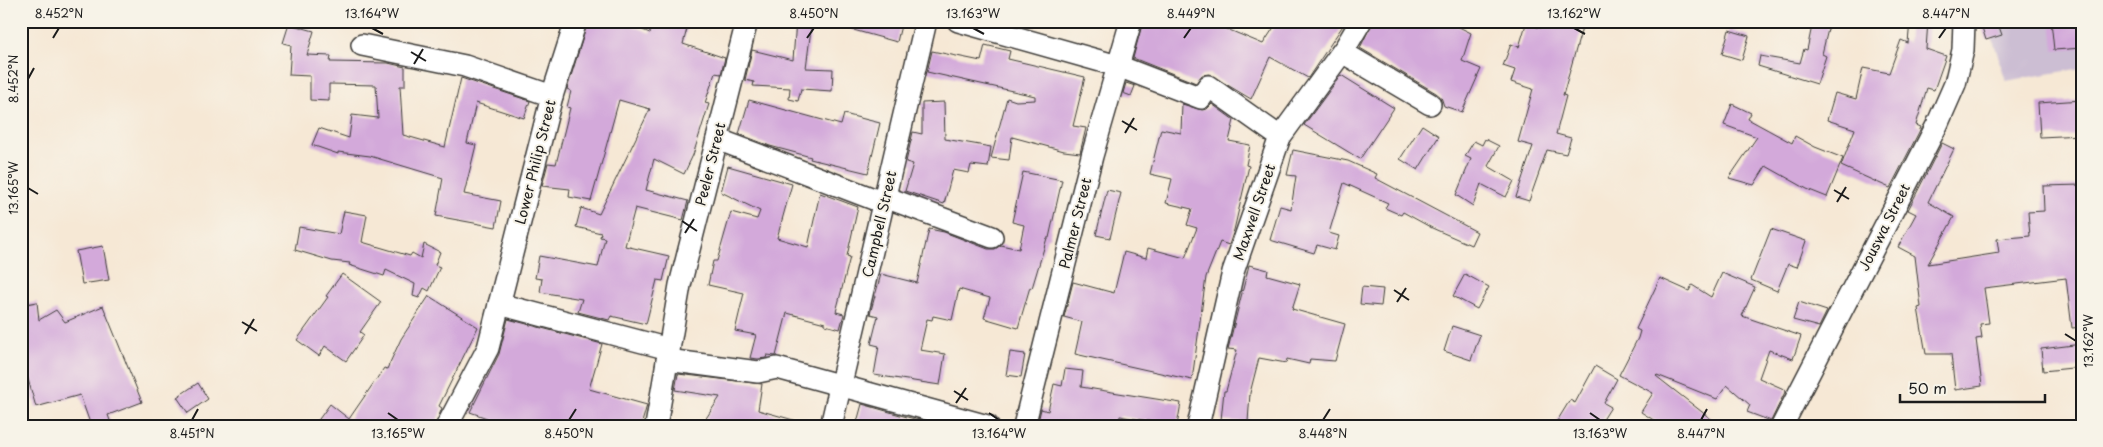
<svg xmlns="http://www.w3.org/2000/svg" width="2103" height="447" font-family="'Playpen Sans',sans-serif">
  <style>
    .industrial { fill: #ccbed3 }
    .building { fill: #d3a9da }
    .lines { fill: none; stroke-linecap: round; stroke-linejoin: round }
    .minor-casing { stroke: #3d3b38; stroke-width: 24 }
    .minor { stroke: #fff; stroke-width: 21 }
    .ticks { fill: none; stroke: #1c1c1c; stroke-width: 2 }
    .labels { text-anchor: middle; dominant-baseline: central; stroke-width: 4; stroke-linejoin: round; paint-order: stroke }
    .street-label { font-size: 14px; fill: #1c1c1c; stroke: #f7f3e8 }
    .neatline { fill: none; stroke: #1c1c1c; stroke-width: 2 }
    .ticks-label { font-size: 12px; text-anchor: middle; fill: #1c1c1c }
  </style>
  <rect width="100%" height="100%" fill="#f7f3e8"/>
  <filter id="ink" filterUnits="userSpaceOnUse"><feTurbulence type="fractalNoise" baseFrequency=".02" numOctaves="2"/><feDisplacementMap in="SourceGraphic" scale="10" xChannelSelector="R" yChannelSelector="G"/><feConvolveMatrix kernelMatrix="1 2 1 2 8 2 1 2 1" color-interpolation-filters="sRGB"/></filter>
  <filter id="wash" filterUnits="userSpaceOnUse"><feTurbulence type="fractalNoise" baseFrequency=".0096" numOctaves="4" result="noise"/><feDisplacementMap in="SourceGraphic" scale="20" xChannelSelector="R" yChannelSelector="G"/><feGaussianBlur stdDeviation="1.12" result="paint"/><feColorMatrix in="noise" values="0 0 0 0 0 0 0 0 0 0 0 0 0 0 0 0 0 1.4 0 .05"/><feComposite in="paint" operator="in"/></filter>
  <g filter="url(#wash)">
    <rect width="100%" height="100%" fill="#f6e8d5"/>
    <polygon class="industrial" points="1987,21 2082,21 2082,68 2006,81"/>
    <g id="blocks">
      <g class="building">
        <polygon points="588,21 620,21 650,33 653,24 660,26 661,21 689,21 683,44 725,58 721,74 715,73 705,103 709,104 693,155 684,174 654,159 646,190 688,201 683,220 635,208 625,246 669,256 663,281 657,280 646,324 611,316 609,320 578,312 582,299 540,292 542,279 535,278 539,256 598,267 605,238 600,237 601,233 576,227 581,208 599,214 650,109 619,100 591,201 569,197 570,189 542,186 548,163 556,164 570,108 567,107 571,91 567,89"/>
        <polygon points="796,21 812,21 806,68 833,69 832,91 801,89 798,101 789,99 790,88 753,86 754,82 745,80 752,50 793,60"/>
        <polygon points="840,21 902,21 897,42 839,26"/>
        <polygon points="1143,21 1208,21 1263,44 1278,21 1346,21 1308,78 1270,57 1251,99 1209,74 1202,75 1196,83 1133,58"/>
        <polygon points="1373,21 1447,21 1471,33 1462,61 1481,69 1462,112 1444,106 1441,97 1436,93 1360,48"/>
        <polygon points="1543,21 1559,25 1560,21 1584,21 1563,95 1566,96 1556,134 1571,138 1566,154 1547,150 1529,201 1516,197 1533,146 1518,142 1533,89 1511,82 1515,70 1503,66 1511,44 1519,47 1526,24 1541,28"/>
        <polygon points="1813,21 1830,21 1822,54 1826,56 1817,84 1758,66 1760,56 1800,63 1804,49 1807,50"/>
        <polygon points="1910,21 1928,21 1926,49 1946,56 1934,90 1927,88 1916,125 1921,127 1919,132 1890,188 1841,166 1855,129 1827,120 1835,93 1856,99 1863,68 1889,73 1901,40 1908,43"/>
        <polygon points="1980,21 1997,21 2002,35 1986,40"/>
        <polygon points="2051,21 2082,21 2082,48 2054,50"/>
        <polygon points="289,24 314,31 307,55 331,56 330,62 388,63 405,67 405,86 400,86 403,135 445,147 461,78 530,101 524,118 476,103 467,143 476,145 464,194 501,201 496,227 436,216 443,178 370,156 338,152 338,154 312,145 319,128 349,138 352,115 378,118 376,85 329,84 329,101 310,100 310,76 289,75 291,45 283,43"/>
        <polygon points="1729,30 1749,36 1742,60 1722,54"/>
        <polygon points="985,45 1010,51 1008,59 1085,77 1073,126 1086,128 1080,153 1064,151 1012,137 1009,160 991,158 1007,98 1016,101 1035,100 1035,96 927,72 932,51 981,61"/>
        <polygon points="1341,75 1394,108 1360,159 1304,125"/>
        <polygon points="1126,83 1135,86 1131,96 1123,93"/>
        <polygon points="749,100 841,125 844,114 880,123 868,173 810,159 811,157 770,146 739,134"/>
        <polygon points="2082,100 2082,135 2040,137 2038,103"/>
        <polygon points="944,102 945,139 991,147 988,167 971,165 969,173 953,170 944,204 905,191 913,164 906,162 913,132 922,134 922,103"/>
        <polygon points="1182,104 1202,110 1207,109 1212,104 1234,120 1229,141 1250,145 1246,165 1249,166 1234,230 1229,245 1220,242 1206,277 1192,380 1075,354 1082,322 1064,317 1073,282 1114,293 1124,252 1146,258 1148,248 1185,258 1197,228 1187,225 1192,209 1166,203 1172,179 1150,174 1161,129 1181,133"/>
        <polygon points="1732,104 1751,113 1748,119 1792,143 1795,136 1815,147 1843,158 1827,197 1807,189 1766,166 1754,185 1729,178 1757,137 1724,125"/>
        <polygon points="1422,125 1439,136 1418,170 1400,159"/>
        <polygon points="1485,139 1499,146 1488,166 1514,181 1506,197 1481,184 1473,206 1456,195 1471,159 1465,156 1474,141 1482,145"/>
        <polygon points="1942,143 1954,149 1928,202 1954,217 1928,264 1999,253 1997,239 2030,236 2028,212 2044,211 2043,186 2082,185 2082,327 2072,328 2066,278 1984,288 1989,323 1980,324 1982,338 1976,339 1982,386 1955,390 1951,354 1926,354 1918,308 1921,307 1915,256 1898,247 1916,214 1908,210"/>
        <polygon points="1293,150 1348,161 1377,174 1375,178 1477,232 1471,245 1432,228 1403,212 1401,215 1385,208 1388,203 1344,183 1329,233 1339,236 1335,250 1317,245 1314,253 1270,240 1280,206 1291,209 1296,176 1287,175"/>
        <polygon points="728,166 792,184 777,238 808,247 820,193 858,207 847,256 850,257 836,312 844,314 840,329 825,325 825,323 787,313 776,356 767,355 766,358 758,359 750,358 756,335 735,331 744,293 708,285 713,261 717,261 731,212 757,219 760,211 721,192"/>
        <polygon points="1023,172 1062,180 1049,238 1047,238 1032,288 1030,287 1018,328 984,318 990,298 959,289 952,320 933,316 932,320 927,319 920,350 945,354 940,385 874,375 879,346 871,344 878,316 870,314 881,274 917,283 929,229 944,232 988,249 995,249 1001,245 1019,249 1024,225 1012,222"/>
        <polygon points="1107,190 1121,193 1110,238 1096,235"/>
        <polygon points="344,211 367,215 362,242 410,256 412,253 421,258 424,244 440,252 435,265 440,267 429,291 424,288 419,298 413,296 415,284 386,270 384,276 349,265 350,263 332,261 295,250 299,227 339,234"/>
        <polygon points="1771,229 1806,241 1797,267 1788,264 1777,291 1751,280"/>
        <polygon points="103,246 109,280 82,284 76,251"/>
        <polygon points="1249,265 1268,270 1267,275 1300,284 1292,309 1345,324 1335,361 1310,359 1309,364 1287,359 1286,363 1259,358 1250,393 1248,422 1221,420 1224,391 1226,391 1237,350 1228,349"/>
        <polygon points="1722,273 1755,287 1742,316 1801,336 1793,359 1769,350 1759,378 1786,390 1771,421 1747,412 1750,405 1727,385 1717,399 1657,375 1656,376 1720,426 1663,426 1641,412 1653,393 1619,375 1638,338 1640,331 1636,329 1660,278 1689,291 1692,285 1711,297"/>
        <polygon points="342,274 381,302 360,332 364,335 346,361 325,346 319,356 297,340 328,297 326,296"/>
        <polygon points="1465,274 1489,287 1477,309 1453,296"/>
        <polygon points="1362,287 1383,289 1381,306 1360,304"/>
        <polygon points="429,296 478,327 439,406 442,408 435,426 314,426 330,404 349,419 384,368 387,369 401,339"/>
        <polygon points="37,302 39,320 56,310 65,322 103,306 142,402 108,415 112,426 91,426 80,395 36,407 21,355 21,305"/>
        <polygon points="1799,302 1827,311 1819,327 1793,320"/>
        <polygon points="508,319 602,344 589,389 647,405 641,426 485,426 487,418 470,412 499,354"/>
        <polygon points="1452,326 1480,335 1471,360 1444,351"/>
        <polygon points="2082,344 2082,367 2043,371 2041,349"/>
        <polygon points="1010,352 1025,354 1021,377 1006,375"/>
        <polygon points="1595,366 1617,379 1604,403 1611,407 1599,426 1554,426 1570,400 1575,403"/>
        <polygon points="1065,369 1083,371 1081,387 1181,403 1177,426 1153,426 1153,422 1120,416 1118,426 1037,426 1041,409 1048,411 1054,384 1062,386"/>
        <polygon points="678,374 762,384 758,410 797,421 796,426 701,426 720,397 675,390"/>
        <polygon points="198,383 208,399 188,413 177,397"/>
        <polygon points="862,404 928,423 928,426 856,426"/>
      </g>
    </g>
  </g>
  <g filter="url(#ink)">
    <use href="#blocks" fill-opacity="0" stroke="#3d3b38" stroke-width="1"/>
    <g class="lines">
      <g class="minor-casing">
        <g id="minor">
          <polyline points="958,21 1118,66 1201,98 1208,86 1280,137"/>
          <polyline points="362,45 465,66 552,96"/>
          <polyline points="1342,52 1430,104"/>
          <polyline points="717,139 884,203"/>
          <polyline points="885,197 992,237"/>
          <polyline points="499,304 669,349"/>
          <polyline points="667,360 758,372 777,368 988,426"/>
          <polyline points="447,426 488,348 552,96 576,21"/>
          <polyline points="656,426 680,285 747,21"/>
          <polyline points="831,426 926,21"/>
          <polyline points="1024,426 1092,156 1131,21"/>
          <polyline points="1198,426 1233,272 1280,137 1345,48 1361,21"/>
          <polyline points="1782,426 1937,125 1955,84 1963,50 1964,21"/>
        </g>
      </g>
      <use href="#minor" class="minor"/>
    </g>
  </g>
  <path class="ticks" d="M372 28 383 34M973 28 984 34M1574 28 1585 34M53 38 59 28M807 38 814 28M1184 38 1191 28M1939 38 1946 28M411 52 426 61M414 64 423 49M28 79 34 68M1122 121 1137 130M1125 133 1134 118M28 188 38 194M1834 190 1849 199M1837 202 1846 187M682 221 697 231M685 233 694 219M1394 290 1409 300M1397 302 1406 288M242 322 257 331M245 334 254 319M2065 334 2076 341M954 391 968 400M956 403 966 388M388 413 398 420M989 413 999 420M1590 413 1600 420M192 420 198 409M569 420 576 409M1323 420 1330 409M1701 420 1707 409"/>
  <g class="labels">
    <g class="street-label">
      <text transform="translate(535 162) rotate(-76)">Lower Philip Street</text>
      <text transform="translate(710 164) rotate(-76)">Peeler Street</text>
      <text transform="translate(1254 212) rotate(-71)">Maxwell Street</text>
      <text transform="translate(1075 223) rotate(-76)">Palmer Street</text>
      <text transform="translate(879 224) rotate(-77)">Campbell Street</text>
      <text transform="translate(1884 227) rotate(-63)">Jouswa Street</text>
    </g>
  </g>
  <rect width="2103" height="447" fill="none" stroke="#f7f3e8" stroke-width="55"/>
  <path d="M1900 394v8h145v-8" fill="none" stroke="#1c1c1c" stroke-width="2.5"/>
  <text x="1908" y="394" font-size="15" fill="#1c1c1c" stroke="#f7f3e8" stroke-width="4" paint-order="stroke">50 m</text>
  <rect x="28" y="28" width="2048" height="392" class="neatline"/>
  <g class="ticks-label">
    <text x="59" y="18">8.452°N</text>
    <text x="372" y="18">13.164°W</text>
    <text x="814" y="18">8.450°N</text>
    <text x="973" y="18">13.163°W</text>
    <text x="1191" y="18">8.449°N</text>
    <text x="1574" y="18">13.162°W</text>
    <text x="1946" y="18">8.447°N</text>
    <text transform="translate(14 79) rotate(-90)" y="4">8.452°N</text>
    <text transform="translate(14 188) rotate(-90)" y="4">13.165°W</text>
    <text transform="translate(2089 341) rotate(-90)" y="4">13.162°W</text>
    <text x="192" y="438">8.451°N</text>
    <text x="398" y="438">13.165°W</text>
    <text x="569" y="438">8.450°N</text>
    <text x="999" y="438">13.164°W</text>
    <text x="1323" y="438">8.448°N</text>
    <text x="1600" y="438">13.163°W</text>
    <text x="1701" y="438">8.447°N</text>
  </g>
</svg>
